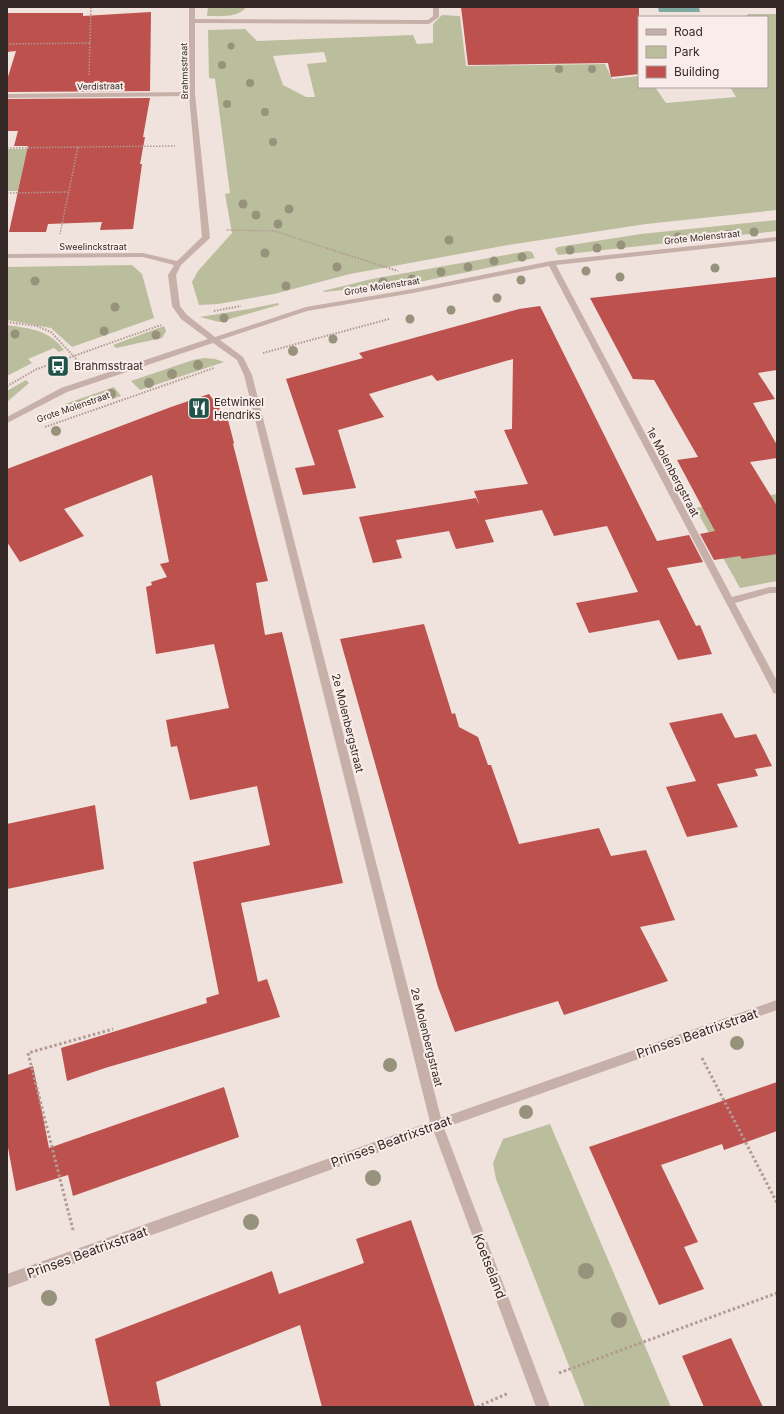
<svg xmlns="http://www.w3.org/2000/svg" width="784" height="1414" font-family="Inter,sans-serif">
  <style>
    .green { fill: #babe9d; fill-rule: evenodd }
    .water { fill: #7eaaa2 }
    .building { fill: #bc514e }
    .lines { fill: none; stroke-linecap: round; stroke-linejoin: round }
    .path-far2 { stroke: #b29a93; stroke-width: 1.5; stroke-dasharray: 1.5 1.5; stroke-linecap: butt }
    .path-far1 { stroke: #b29a93; stroke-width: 2; stroke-dasharray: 1.5 1.5; stroke-linecap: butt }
    .path { stroke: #b29a93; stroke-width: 3; stroke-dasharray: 2.5 2.5; stroke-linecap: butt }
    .minor { fill: #c7b0a9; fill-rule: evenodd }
    .tree { fill: #96927c }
    .labels { text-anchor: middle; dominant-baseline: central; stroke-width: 4; stroke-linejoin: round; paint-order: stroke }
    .far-street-label { font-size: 9px; fill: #352928; stroke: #f8ede8 }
    .poi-label { font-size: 11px; fill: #352928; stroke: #f8ede8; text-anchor: start }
    .street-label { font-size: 11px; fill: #352928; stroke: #f8ede8 }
    .near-street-label { font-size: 13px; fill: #352928; stroke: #f8ede8 }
  </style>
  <rect width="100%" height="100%" fill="#f0e2dc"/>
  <g class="green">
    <path d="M208 7H246C239 18 219 16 207 16Z"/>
    <path d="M748 14H777V210L646 224 508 245 350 274 274 294 218 304 199 305 192 282 198 271 232 233 225 194 230 193 215 79 209 78 208 30 245 29 257 41 413 35 417 44 433 43V24L442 15 460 16 466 66 605 64 612 79 639 76V87H655L666 103 736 97 730 87H767V17H746ZM324 52 327 62 307 64 315 97H306L283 85 273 56Z"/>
    <polygon points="74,148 66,190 7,191 7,149"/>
    <polygon points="777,220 777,231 558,255 555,249 558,247 641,234"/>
    <polygon points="528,251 532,252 535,258 419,282 324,292 323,291 372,279"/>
    <polygon points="132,265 142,274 154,318 72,347 51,328 7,320 7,267"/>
    <polygon points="278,303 279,305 219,322 200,317 249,309"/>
    <path d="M7 325C31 329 48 329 64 350L59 352 54 348 28 359 32 363 7 376Z"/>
    <polygon points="164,326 166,331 162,338 116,348 113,345"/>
    <polygon points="204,358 215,359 224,362 140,390 131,381 193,360"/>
    <polygon points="26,380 29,383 7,402 7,391"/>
    <polygon points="114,387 121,396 72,413 65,407 65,404"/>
    <polygon points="777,494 777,581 740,588 695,508"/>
    <polygon points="550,1124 671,1407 585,1407 496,1179 493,1163 503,1139"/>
  </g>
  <polygon class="water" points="658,7 699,7 700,12 659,12"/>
  <g class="building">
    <polygon points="461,7 639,7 639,74 611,77 608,63 468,65"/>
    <polygon points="151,12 150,91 7,92 7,80 16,51 7,52 7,13 83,13 83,16"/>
    <polygon points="150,98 143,137 145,137 140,164 142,164 133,229 100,230 102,222 48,224 46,232 9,232 28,146 14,146 18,131 7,131 7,99"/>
    <polygon points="777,277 777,370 758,373 775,399 753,403 777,445 777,458 750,462 777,506 777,554 742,559 740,556 714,560 700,534 715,531 677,460 698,457 654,380 633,379 590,298"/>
    <polygon points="540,306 657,541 689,535 703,562 667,568 696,626 700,625 712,654 678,660 659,620 589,633 576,603 638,592 607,526 554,536 542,510 485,520 494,542 456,549 449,531 396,540 402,558 373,563 359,517 476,498 480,506 474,491 528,484 504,430 512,429 513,359 437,381 432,375 369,394 384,417 338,430 356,488 303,495 295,468 315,465 286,379 363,358 359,353 519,309"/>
    <polygon points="209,394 228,420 234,443 233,444 268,581 256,583 265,635 282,632 343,883 241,903 258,982 267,979 280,1017 105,1068 67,1081 61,1048 207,1003 206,998 219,994 193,862 270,845 257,786 190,800 177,746 171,747 166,720 229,708 214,644 156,654 146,587 152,585 151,582 167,577 160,564 169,562 152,475 64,509 84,536 20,562 7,542 7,469 171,407"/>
    <polygon points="424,624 452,714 455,713 459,727 478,737 488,765 491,765 519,844 599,828 611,856 646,850 675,920 640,927 668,981 564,1015 558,1001 455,1032 438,987 340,639"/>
    <polygon points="722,713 735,738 756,734 772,766 755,769 758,776 717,784 738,827 687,837 666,787 696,781 669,723"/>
    <polygon points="95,805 104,869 7,889 7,824"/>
    <polygon points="33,1066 49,1148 224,1087 239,1137 73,1196 68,1175 16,1191 7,1142 7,1075"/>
    <polygon points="777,1082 777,1131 724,1150 722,1144 661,1165 698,1242 684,1247 704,1289 659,1305 589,1147"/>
    <polygon points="411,1220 475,1407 322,1407 300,1325 156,1382 161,1407 110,1407 95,1339 272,1271 279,1294 364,1263 356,1239"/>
    <polygon points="731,1338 752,1384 763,1407 704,1407 682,1356"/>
  </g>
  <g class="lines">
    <g class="path-far2">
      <polyline points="7,44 90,43"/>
      <polyline points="89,75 91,7"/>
      <polyline points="78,147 175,146"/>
      <polyline points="7,148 78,147 60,234"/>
      <polyline points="7,193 68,192"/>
      <polyline points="227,230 275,231 329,249"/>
    </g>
    <g class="path-far1">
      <polyline points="326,248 398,271"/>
      <polyline points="214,311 241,306"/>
      <polyline points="7,322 37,326 51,332 78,361"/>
      <polyline points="263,353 389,319"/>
      <polyline points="7,386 37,369 161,325"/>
      <polyline points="45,427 214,368"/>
    </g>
    <g class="path">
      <polyline points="702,1058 777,1203"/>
      <polyline points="73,1230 28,1053 113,1029"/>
      <polyline points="559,1373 777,1293"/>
      <polyline points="477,1407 509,1393"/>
    </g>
    <polygon class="minor" points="189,7 195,7 195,19 428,20 433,16 433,7 439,7 439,17 429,24 195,23 195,94 210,238 181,265 176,275 180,306 187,315 215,337 306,307 413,289 551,261 777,237 777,241 556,265 732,597 770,587 777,587 777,593 770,593 735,603 777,681 777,694 773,693 772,690 549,266 413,293 307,311 220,340 243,357 252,375 441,1118 777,1000 777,1010 444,1128 550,1407 536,1407 434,1132 7,1288 7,1274 430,1122 244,375 237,360 213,343 67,392 7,423 7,417 61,388 208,339 181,319 172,306 168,275 174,265 143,257 7,258 7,254 143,253 177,261 202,237 189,96 7,98 7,94 189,92"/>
  </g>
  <g class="tree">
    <circle cx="231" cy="46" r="3.5"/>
    <circle cx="222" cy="65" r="4"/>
    <circle cx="559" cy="69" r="4"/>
    <circle cx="592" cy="69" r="4"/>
    <circle cx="250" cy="83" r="4"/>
    <circle cx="227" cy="104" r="4"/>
    <circle cx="265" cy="112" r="4"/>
    <circle cx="273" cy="142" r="4"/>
    <circle cx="243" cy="204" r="4.5"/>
    <circle cx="289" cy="209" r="4.5"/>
    <circle cx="256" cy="215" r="4.5"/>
    <circle cx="278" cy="224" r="4.5"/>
    <circle cx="754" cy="232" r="4.5"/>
    <circle cx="729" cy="234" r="4.5"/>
    <circle cx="678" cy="237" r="4.5"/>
    <circle cx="449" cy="240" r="4.5"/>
    <circle cx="621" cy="245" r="4.5"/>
    <circle cx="597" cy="248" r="4.5"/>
    <circle cx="570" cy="250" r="4.5"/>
    <circle cx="265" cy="253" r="4.5"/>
    <circle cx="522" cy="257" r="4.5"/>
    <circle cx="494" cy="261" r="4.5"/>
    <circle cx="337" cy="267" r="4.5"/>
    <circle cx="468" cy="267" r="4.5"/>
    <circle cx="715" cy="268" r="4.5"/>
    <circle cx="586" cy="271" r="4.5"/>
    <circle cx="441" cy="272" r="4.5"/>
    <circle cx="620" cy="277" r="4.5"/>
    <circle cx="412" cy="279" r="4.5"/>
    <circle cx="521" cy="280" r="4.5"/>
    <circle cx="35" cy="281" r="4.5"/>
    <circle cx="383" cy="282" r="4.5"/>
    <circle cx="286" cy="286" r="4.5"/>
    <circle cx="497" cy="298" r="4.5"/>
    <circle cx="115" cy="307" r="4.5"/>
    <circle cx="451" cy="310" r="4.5"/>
    <circle cx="224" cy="318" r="4.5"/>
    <circle cx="410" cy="319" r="4.5"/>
    <circle cx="104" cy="331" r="4.5"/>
    <circle cx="15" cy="334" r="4.5"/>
    <circle cx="156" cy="335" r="4.5"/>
    <circle cx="333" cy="339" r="4.5"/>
    <circle cx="293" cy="351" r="5"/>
    <circle cx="198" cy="365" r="5"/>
    <circle cx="172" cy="374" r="5"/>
    <circle cx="149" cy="383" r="5"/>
    <circle cx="111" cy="394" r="5"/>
    <circle cx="81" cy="405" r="5"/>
    <circle cx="56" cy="431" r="5"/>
    <circle cx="737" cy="1043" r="7"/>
    <circle cx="390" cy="1065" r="7"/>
    <circle cx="526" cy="1112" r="7"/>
    <circle cx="373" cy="1178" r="8"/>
    <circle cx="251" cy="1222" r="8"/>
    <circle cx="586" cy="1271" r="8"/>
    <circle cx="49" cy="1298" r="8"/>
    <circle cx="619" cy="1320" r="8"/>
  </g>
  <defs>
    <g id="bus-square" transform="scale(1.15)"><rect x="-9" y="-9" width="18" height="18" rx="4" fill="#21534b" stroke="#f8ede8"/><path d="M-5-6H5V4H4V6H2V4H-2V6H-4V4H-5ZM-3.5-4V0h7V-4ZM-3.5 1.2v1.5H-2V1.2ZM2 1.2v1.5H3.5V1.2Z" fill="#fff"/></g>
    <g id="restaurant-square" transform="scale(1.15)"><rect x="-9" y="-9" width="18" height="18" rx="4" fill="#21534b" stroke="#f8ede8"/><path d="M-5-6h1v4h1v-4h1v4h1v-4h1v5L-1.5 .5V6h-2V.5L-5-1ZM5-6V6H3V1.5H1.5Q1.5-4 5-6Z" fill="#fff"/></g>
  </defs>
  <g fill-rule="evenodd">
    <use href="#bus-square" x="58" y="366"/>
    <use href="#restaurant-square" x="199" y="408"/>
  </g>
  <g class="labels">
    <g class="far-street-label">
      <text transform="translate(184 71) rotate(-91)">Brahmsstraat</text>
      <text transform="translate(100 86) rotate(-1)">Verdistraat</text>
      <text transform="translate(702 237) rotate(-6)">Grote Molenstraat</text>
      <text x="93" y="246">Sweelinckstraat</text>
      <text transform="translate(382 286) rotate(-9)">Grote Molenstraat</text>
      <text transform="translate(73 407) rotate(-19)">Grote Molenstraat</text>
    </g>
    <g class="poi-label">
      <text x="74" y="366">Brahmsstraat</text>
      <text x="214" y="402">Eetwinkel<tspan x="214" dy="13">Hendriks</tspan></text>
    </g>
    <g class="street-label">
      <text transform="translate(673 472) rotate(62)">1e Molenbergstraat</text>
      <text transform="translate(348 723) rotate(76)">2e Molenbergstraat</text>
      <text transform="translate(427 1037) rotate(76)">2e Molenbergstraat</text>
    </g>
    <g class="near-street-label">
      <text transform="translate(697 1033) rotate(-19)">Prinses Beatrixstraat</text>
      <text transform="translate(391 1141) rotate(-20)">Prinses Beatrixstraat</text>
      <text transform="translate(87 1252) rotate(-20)">Prinses Beatrixstraat</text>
      <text transform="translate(490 1266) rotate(69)">Koetseland</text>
    </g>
  </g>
  <rect width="784" height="1414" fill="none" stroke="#352928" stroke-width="16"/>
  <rect x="638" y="16" width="130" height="72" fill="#f8ede8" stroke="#aa9f9b"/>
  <rect x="646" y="29" width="20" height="6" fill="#c7b0a9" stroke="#aa9f9b"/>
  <text x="674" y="36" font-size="12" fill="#352928">Road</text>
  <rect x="646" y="46" width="20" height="12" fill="#babe9d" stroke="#aa9f9b"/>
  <text x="674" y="56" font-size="12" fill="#352928">Park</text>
  <rect x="646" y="66" width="20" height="12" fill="#bc514e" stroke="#aa9f9b"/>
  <text x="674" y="76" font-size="12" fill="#352928">Building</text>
</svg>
